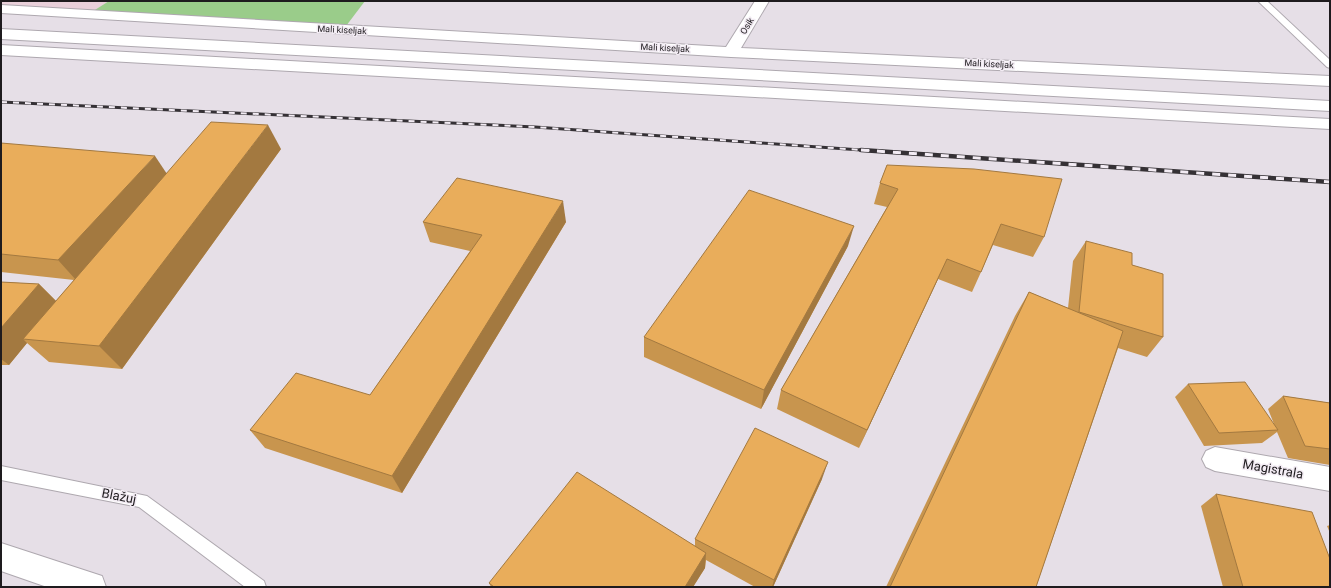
<svg xmlns="http://www.w3.org/2000/svg" width="1331" height="588" font-family="Roboto,sans-serif">
  <style>
    .industrial { fill: #e9d0da }
    .green { fill: #9acc8a }
    .lines { fill: none; stroke-linecap: round; stroke-linejoin: round }
    .lane-casing { stroke: #aea8af; stroke-width: 2 }
    .street-casing { stroke: #aea8af; stroke-width: 2 }
    .secondary-casing { stroke: #aea8af; stroke-width: 2 }
    .highway-casing { stroke: #aea8af; stroke-width: 2 }
    .lane { fill: #fff; fill-rule: evenodd }
    .street { fill: #fff; fill-rule: evenodd }
    .secondary { fill: #fff; fill-rule: evenodd }
    .highway { fill: #fff; fill-rule: evenodd }
    .rail-far1-casing { stroke: #353135; stroke-width: 3 }
    .rail-casing { stroke: #353135; stroke-width: 4.5 }
    .rail-far1 { stroke: #f3ecf4; stroke-width: 2; stroke-dasharray: 6; stroke-linecap: butt }
    .rail { stroke: #f3ecf4; stroke-width: 3; stroke-dasharray: 8; stroke-linecap: butt }
    .wall { fill: #c8954e }
    .shaded-wall { fill: #a37940 }
    .building { fill: #e9ad5b; stroke: #a37940 }
    .labels { text-anchor: middle; dominant-baseline: central; stroke-width: 3; stroke-linejoin: round; paint-order: stroke }
    .far-street-label { font-size: 9px; fill: #1e1b1e; stroke: #f3ecf4 }
    .near-street-label { font-size: 13px; fill: #1e1b1e; stroke: #f3ecf4 }
  </style>
  <rect width="100%" height="100%" fill="#e6dfe7"/>
  <polygon class="industrial" points="1,1 109,1 87,15 1,9"/>
  <polygon class="green" points="109,1 365,1 343,30 87,15"/>
  <g class="lines">
    <g class="lane-casing">
      <g id="lane">
        <polygon points="1258,1 1267,1 1330,60 1330,68 1327,67"/>
        <polygon points="1,466 147,496 264,581 266,587 245,587 139,507 1,480"/>
      </g>
    </g>
    <g class="street-casing">
      <g id="street">
        <polygon points="755,1 769,1 741,48 1330,76 1330,86 731,57 1,13 1,5 726,47"/>
        <polygon points="1215,447 1330,467 1330,491 1215,471 1206,467 1202,459 1206,451"/>
      </g>
    </g>
    <g class="secondary-casing">
      <polygon id="secondary" points="1,543 102,576 106,587 47,587 1,571"/>
    </g>
    <g class="highway-casing">
      <g id="highway">
        <polygon points="1,29 1330,101 1330,111 1,39"/>
        <polygon points="1,45 1330,119 1330,129 1,55"/>
      </g>
    </g>
    <use href="#lane" class="lane"/>
    <use href="#street" class="street"/>
    <use href="#secondary" class="secondary"/>
    <use href="#highway" class="highway"/>
    <g class="rail-far1-casing">
      <polyline id="rail-far1" points="1,102 535,127 875,151"/>
    </g>
    <g class="rail-casing">
      <polyline id="rail" points="861,150 1330,182"/>
    </g>
    <use href="#rail-far1" class="rail-far1"/>
    <use href="#rail" class="rail"/>
  </g>
  <g class="wall">
    <polygon points="1,143 166,173 281,149 122,369 49,362 27,343 9,365 1,365 1,282 39,284 56,301 74,280 1,272"/>
    <polygon points="887,165 1044,237 1033,257 993,245 981,272 972,292 938,279 859,448 777,409 781,390 887,207 874,204 880,183"/>
    <polygon points="423,222 566,222 402,493 265,448 250,430 370,395 470,251 430,242"/>
    <polygon points="1086,241 1132,265 1163,337 1147,357 1118,348 1036,587 886,587 1015,316 1029,292 1068,308 1073,261"/>
    <polygon points="848,246 761,409 644,357 644,337"/>
    <polygon points="1188,384 1274,424 1268,409 1283,396 1330,403 1330,465 1288,458 1277,432 1262,443 1204,446 1175,397"/>
    <polygon points="822,479 773,587 755,587 706,560 705,568 693,587 491,587 489,583 695,546 695,539"/>
    <polygon points="1216,494 1330,587 1223,587 1201,506"/>
    <polygon points="1330,525 1330,533 1327,526"/>
  </g>
  <g class="shaded-wall">
    <polygon points="268,125 281,149 122,369 99,346"/>
    <polygon points="155,156 169,177 76,280 58,260"/>
    <polygon points="563,201 566,222 402,493 392,476"/>
    <polygon points="854,226 848,246 761,409 764,390"/>
    <polygon points="947,259 938,279 859,448 867,430"/>
    <polygon points="39,284 59,304 23,339 27,343 9,365 1,359 1,328"/>
    <polygon points="828,462 822,479 773,587 772,587 774,580"/>
    <polygon points="706,553 705,568 693,587 685,587"/>
  </g>
  <g class="building">
    <polygon points="211,122 268,125 99,346 23,339"/>
    <polygon points="1,143 155,156 58,260 1,254"/>
    <polygon points="887,165 974,169 1062,179 1044,237 1001,224 981,272 947,259 867,430 781,390 898,189 880,183"/>
    <polygon points="457,178 563,201 392,476 250,430 296,373 370,395 482,235 423,222"/>
    <polygon points="749,190 854,226 764,390 644,337"/>
    <polygon points="1086,241 1132,253 1132,265 1163,274 1163,337 1079,312"/>
    <polygon points="1,282 39,284 1,328"/>
    <polygon points="1029,292 1123,331 1036,587 890,587"/>
    <polygon points="1245,382 1278,430 1219,433 1188,384"/>
    <polygon points="1283,396 1330,403 1330,449 1305,446"/>
    <polygon points="755,428 828,462 774,580 695,539"/>
    <polygon points="577,472 706,553 685,587 494,587 489,583"/>
    <polygon points="1216,494 1312,512 1330,559 1330,587 1243,587"/>
  </g>
  <g class="labels">
    <g class="far-street-label">
      <text transform="translate(747 26) rotate(-58)">Osik</text>
      <text transform="translate(342 30) rotate(3)">Mali kiseljak</text>
      <text transform="translate(665 48) rotate(3)">Mali kiseljak</text>
      <text transform="translate(989 64) rotate(3)">Mali kiseljak</text>
    </g>
    <g class="near-street-label">
      <text transform="translate(1273 469) rotate(10)">Magistrala</text>
      <text transform="translate(119 496) rotate(11)">Blažuj</text>
    </g>
  </g>
  <rect width="1331" height="588" fill="none" stroke="#1e1b1e" stroke-width="4"/>
</svg>
